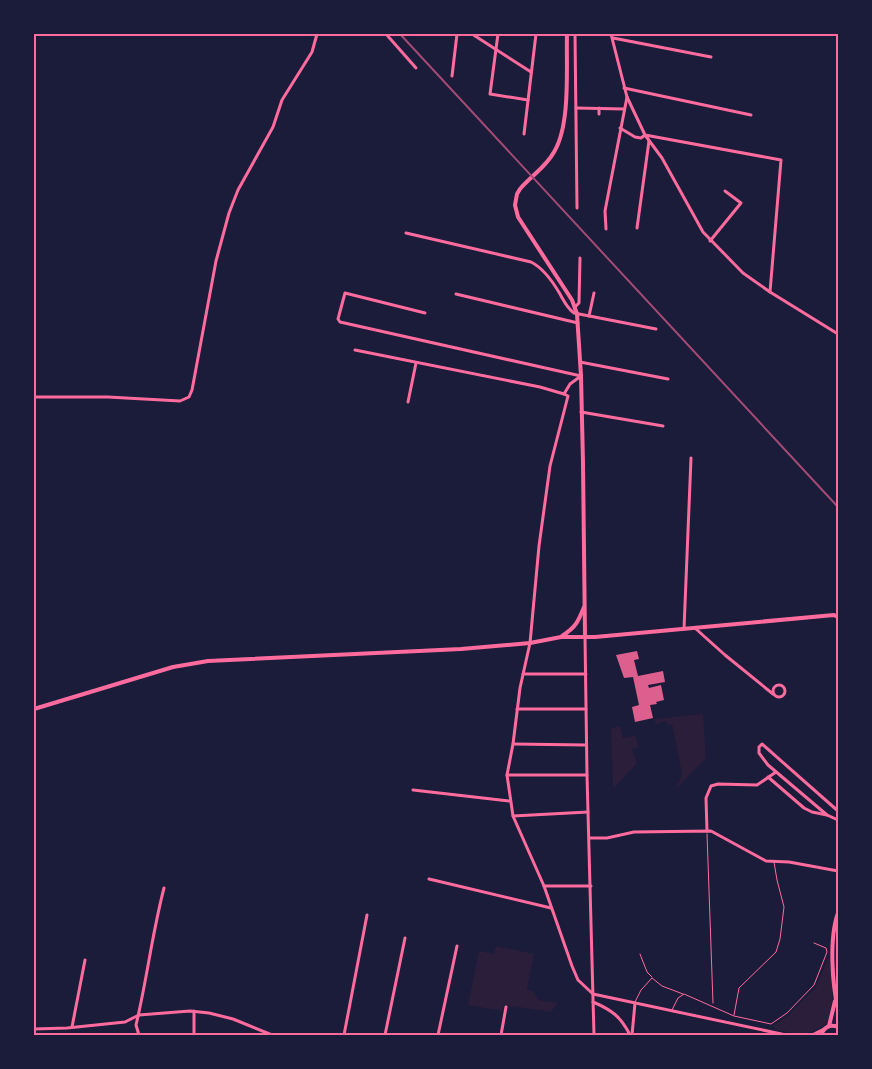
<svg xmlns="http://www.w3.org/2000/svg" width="872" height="1069" font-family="Lora,serif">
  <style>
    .green { fill: #2a1e3b }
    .building { fill: #dd5f8e }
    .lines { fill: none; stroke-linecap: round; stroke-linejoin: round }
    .path { stroke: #ff6b9d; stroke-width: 1 }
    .service { stroke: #ff6b9d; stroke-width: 1 }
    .minor { stroke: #ff6b9d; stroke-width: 3 }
    .tertiary { stroke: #ff6b9d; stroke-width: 4 }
    .rail { stroke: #a44b75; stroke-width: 2 }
    .neatline { fill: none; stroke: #ff6b9d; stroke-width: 2 }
  </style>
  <rect width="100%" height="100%" fill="#1b1b3a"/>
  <g class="green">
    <polygon points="703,714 706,758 678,787 675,787 680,781 682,773 672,724 668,725 666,721 656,724 654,719"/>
    <polygon points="620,726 623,738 635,736 639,747 632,749 637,763 613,789 611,728"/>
    <polygon points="496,946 534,954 527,990 534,992 538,1000 558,1003 551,1012 504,1005 502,1011 468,1005 479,951 494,954"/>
    <polygon points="829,956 833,997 828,1022 823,1026 804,1035 777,1030 773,1026 789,1015 816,987"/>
  </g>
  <polygon class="building" points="637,651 639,659 634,660 638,676 663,671 665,682 648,685 649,688 661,685 664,700 656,702 657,704 650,705 653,718 635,722 632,707 639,705 633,677 624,678 616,655"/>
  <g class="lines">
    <polyline class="path" points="707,834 713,1003"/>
    <g class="service">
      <polyline points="640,954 647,972 652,977"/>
      <polyline points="635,1002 641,990 652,978 662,986 683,994"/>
      <polyline points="672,1010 678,998 684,994 734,1016 771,1024 787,1013 814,985 827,952 826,948 814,943"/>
      <polyline points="734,1015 739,988 776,952 780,939 784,907 777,880 774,862"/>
    </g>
    <g class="minor">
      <polyline points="386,34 416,68"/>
      <polyline points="472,34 531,72"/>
      <polyline points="498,34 490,94 528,100"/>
      <polyline points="575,34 577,208"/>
      <polyline points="611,34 627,97 645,135 662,158 703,232 743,273 770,292 781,160 645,135 641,138 635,137 620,128"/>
      <polyline points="613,38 711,57"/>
      <polyline points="452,76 457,34"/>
      <polyline points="624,88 751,115"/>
      <polyline points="576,108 624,109"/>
      <polyline points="599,108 599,114"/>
      <polyline points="524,134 536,34"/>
      <polyline points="637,228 649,141"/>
      <polyline points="606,229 605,211 627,97"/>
      <path d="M406 233 531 262C543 268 553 282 560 294 564 301 567 308 574 313L656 329"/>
      <polyline points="710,241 741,203 725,191"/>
      <polyline points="770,292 838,334"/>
      <polyline points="456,294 578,323"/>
      <polyline points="575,307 579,303 580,258"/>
      <polyline points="425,313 345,293 338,319 340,322 581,376"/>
      <polyline points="589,316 594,293"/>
      <polyline points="355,350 540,387 564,394 570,384 581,376"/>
      <polyline points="580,362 668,379"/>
      <polyline points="564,394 568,396 550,466 539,546 530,643 520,688 513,744 507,775 513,816 544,886 572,966 578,980 593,994 786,1035"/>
      <polyline points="34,397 108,397 180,401 189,397 192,390 216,261 229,213 238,190 273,127 282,100 312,52 317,34"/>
      <polyline points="408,402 416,363"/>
      <polyline points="581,412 663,426"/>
      <polyline points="684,629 691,458"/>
      <polyline points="696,629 725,655 773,694"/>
      <polyline points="585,637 587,775 594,1035"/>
      <polyline points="523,674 586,674"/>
      <circle cx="779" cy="691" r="6"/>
      <polyline points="517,709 586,709"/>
      <polyline points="513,744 586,745"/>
      <polyline points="507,775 587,775"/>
      <polyline points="768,777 804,808 812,812 827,815"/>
      <polyline points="413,790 509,801"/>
      <polyline points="838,811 762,744 759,747 759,753 768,765 827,815 838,820"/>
      <polyline points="513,816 588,812"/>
      <polyline points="707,831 706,798 711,786 718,784 757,785 776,772"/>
      <polyline points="589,838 607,838 634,832 711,831 766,861 789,862 838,871"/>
      <polyline points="429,879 551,908"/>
      <polyline points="544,886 591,886"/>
      <path d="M593 1002C612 1010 621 1017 630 1035"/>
      <polyline points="72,1027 85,960"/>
      <polyline points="34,1029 67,1028 125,1022 139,1015 190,1011 209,1013 233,1019 272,1035"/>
      <path d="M139 1035 136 1025C147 979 152 934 164 888"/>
      <polyline points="194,1035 194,1011"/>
      <polyline points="344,1035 367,915"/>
      <polyline points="385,1035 405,938"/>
      <polyline points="438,1035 457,946"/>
      <polyline points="501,1035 506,1007"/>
      <polyline points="632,1035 635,1003"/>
      <polyline points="812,1035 824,1029"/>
    </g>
    <g class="tertiary">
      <path d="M567 34C566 67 571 124 554 152 546 167 531 176 520 189L517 194 515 205 518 217 572 300 577 314 581 376 583 463 585 637"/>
      <path d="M562 636C576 627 578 622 584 607"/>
      <polyline points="34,709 173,667 208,661 461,649 530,643 561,637 595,637 834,615 838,617"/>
      <path d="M838 913C829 938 832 983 838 1009"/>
      <polyline points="829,1026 835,1001"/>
      <path d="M821 1035C824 1027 830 1024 838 1027"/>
    </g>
    <polyline class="rail" points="400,34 838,507"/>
  </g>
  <rect width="872" height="1069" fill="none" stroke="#1b1b3a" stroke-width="70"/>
  <rect x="35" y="35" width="802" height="999" class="neatline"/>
</svg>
